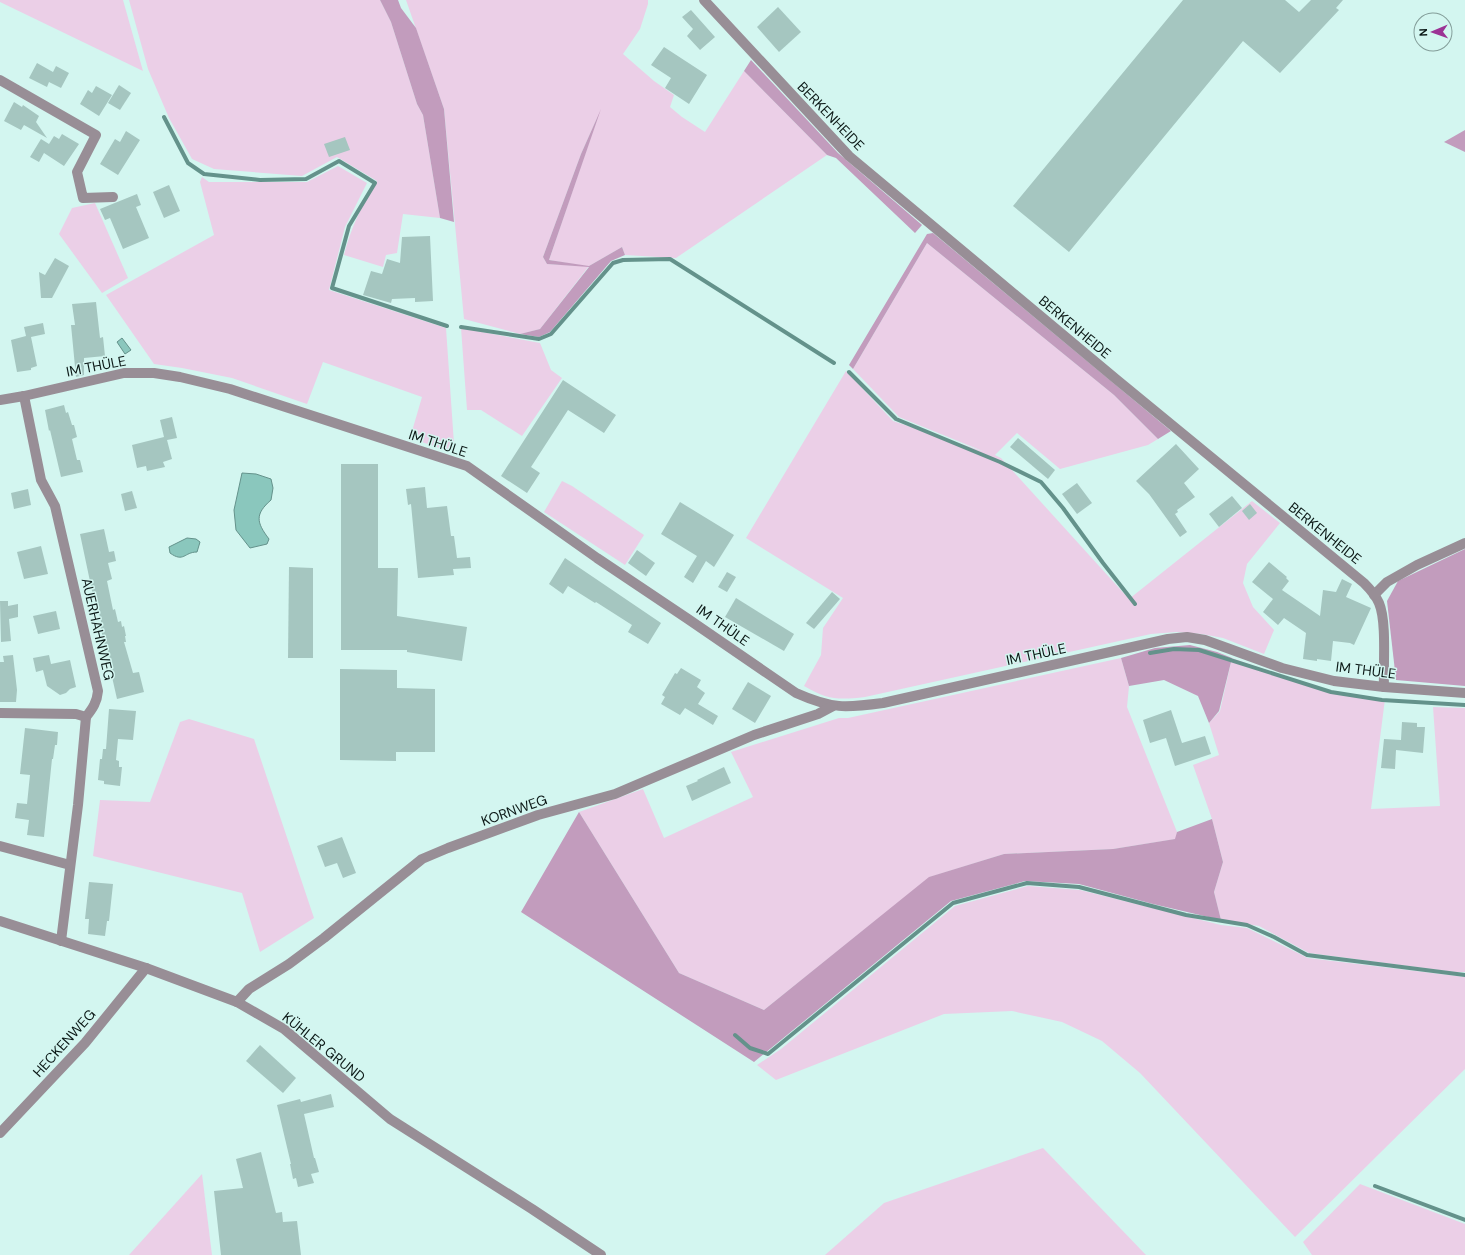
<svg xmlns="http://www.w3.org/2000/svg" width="1465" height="1255" font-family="'DM Sans',sans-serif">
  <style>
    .green { fill: #ebcfe7; fill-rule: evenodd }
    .forest { fill: #c29cbd }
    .water { fill: #8ac7bd; stroke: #64928b }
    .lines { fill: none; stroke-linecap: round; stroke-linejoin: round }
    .stream { stroke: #64928b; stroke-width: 4 }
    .building { fill: #a5c6c0 }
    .street { stroke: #988e96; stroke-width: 10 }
    .labels { text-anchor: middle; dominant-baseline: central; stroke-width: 3; stroke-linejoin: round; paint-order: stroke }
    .street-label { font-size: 14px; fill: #0b1816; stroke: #d3f6f0 }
  </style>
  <rect width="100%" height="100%" fill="#d3f6f0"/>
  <g class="green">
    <polygon points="0,0 123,0 143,71 0,2"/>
    <path d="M129 0H380L391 22 417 104 423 115 440 218 403 214 397 253 386 255 383 267 344 255C351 227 362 205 377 181L337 157 302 176 214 169 192 159 169 118 148 69Z"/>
    <path d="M406 0H648V4L640 29 623 54 654 81 674 95 670 107 682 117 705 132 744 71 827 155 676 258 625 255 622 247 589 266 540 329 520 334 464 319 444 109ZM598 116 549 260 584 266 547 264 543 257 581 154Z"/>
    <polygon points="338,166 367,183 345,227 329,290 446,328 454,444 448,451 410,438 422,397 323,362 307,404 232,378 182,368 154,364 106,295 214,235 200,182 202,177 209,182 307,182"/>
    <polygon points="95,203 128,278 102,293 59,234 72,208"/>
    <path d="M927 243 1114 395 1158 439 1148 445 1060 469 1017 433 995 455 1001 458 1129 599 1252 501 1280 523 1247 564 1243 583 1253 607 1274 630 1264 654 1223 638 1202 634 1176 632 1151 634 865 697C838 700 828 700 804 686L821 655 823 628 843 598 746 538 846 371 893 421 985 452 899 417 853 369Z"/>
    <polygon points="461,328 540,343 551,370 562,378 522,436 481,410 467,410"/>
    <polygon points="562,481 572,486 644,535 625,565 544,512"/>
    <polygon points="1121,658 1129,686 1127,707 1177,832 1176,839 1113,849 1004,854 930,877 764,1010 679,973 579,812 643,789 664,838 753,797 731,752 839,718 848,718"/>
    <polygon points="1232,658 1324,691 1385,699 1371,809 1440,806 1433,707 1465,708 1465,972 1454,972 1309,953 1259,926 1221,920 1214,892 1223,862 1212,819 1193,765 1219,755 1209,723 1220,711"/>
    <polygon points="189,719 254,739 314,918 260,952 242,893 93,856 100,800 150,802 180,722"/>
    <polygon points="1028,886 1080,890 1221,925 1247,928 1308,958 1465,977 1465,1069 1295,1237 1140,1073 1102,1041 1062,1022 1012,1011 944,1014 776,1080 757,1065 781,1049 955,906"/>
    <polygon points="1043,1148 1146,1255 825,1255 884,1203"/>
    <polygon points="202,1174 212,1255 129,1255"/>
    <polygon points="1360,1184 1465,1224 1465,1255 1312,1255 1303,1242"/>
  </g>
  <g class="forest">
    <polygon points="380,0 398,0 401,8 416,28 444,109 454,222 440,218 423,115 417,104 391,22"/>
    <polygon points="751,60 838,153 922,225 915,233 836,158 827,155 744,71"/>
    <polygon points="601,109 549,260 589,266 622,247 625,255 611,261 550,332 539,337 520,334 540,329 589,267 547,264 543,257 581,154"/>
    <polygon points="1465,130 1465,152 1444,142"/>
    <polygon points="933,233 1171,431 1158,439 1114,395 927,243 853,369 849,365 927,234"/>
    <polygon points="1465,549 1465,686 1396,680 1387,601 1398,581"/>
    <polygon points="1190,645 1217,652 1232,658 1219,711 1209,723 1198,696 1164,680 1129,686 1121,658 1155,648"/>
    <polygon points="579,812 679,973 764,1010 929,877 1004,854 1113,849 1175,839 1177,832 1212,819 1223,862 1214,892 1221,920 1153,904 1079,884 1025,881 951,901 754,1062 521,912"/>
  </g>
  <g class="water">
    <polygon points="122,338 131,350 125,354 117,342"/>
    <path d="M242 473 256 474 271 479 273 488 271 500C255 514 256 522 269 539L267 544 250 548 236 530 234 510Z"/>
    <path d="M187 538 196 539 200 542 197 552C184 552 184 563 170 553L169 547Z"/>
  </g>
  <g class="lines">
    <g class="stream">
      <polyline points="164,117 188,163 204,174 260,180 306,179 339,161 375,183 349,226 332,288 447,326"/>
      <polyline points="461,327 539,339 551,334 613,263 623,260 670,259 834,363"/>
      <polyline points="849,372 896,419 1000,462 1041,482 1063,508 1103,563 1135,604"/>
      <polyline points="1150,653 1174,649 1199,650 1331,692 1382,700 1465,705"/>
      <polyline points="735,1035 750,1048 768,1054 953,903 1027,883 1079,887 1186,915 1247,925 1274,937 1307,955 1465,975"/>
      <polyline points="1375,1186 1465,1220"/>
    </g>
  </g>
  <g class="building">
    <polygon points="1183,0 1285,0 1299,12 1311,0 1343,0 1336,8 1339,10 1280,73 1243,41 1069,252 1013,206"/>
    <polygon points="778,7 801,32 779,52 757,27"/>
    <polygon points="691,10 715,37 700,50 687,36 693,29 682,17"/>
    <polygon points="664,47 707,75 689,104 665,88 671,78 651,65"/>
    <polygon points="37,63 53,72 56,66 69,73 61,88 49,82 47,87 29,78"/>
    <polygon points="119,85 131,93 120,110 108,103"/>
    <polygon points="96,86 112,95 99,116 80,104 88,90 92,93"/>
    <polygon points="14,102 22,107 23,105 39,116 36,122 47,138 24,125 21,130 4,121"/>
    <polygon points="126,131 140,140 118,175 100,164 115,139 120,142"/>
    <polygon points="62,134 79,144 64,166 44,153 39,162 30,157 41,139 49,144 54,136 59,139"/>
    <polygon points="345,137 350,150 329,157 324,144"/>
    <polygon points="169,185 180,211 164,218 153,192"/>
    <polygon points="137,194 141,205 136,207 149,238 123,249 110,218 105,220 100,209"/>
    <polygon points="430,236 433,301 415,302 415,298 392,299 391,303 363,295 371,271 382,274 387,259 400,263 402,237"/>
    <polygon points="55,258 69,266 52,298 41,298 39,272 45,275"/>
    <polygon points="96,302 100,338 103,337 105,356 84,358 84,375 76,377 71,325 75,325 72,304"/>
    <polygon points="43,323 45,334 31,337 37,366 31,368 31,370 17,372 11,340 26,336 24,327"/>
    <polygon points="563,380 616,415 604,433 568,410 531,467 540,473 527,493 501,476"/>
    <polygon points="64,405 66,413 68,412 72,425 74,425 77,437 72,439 77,460 80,460 83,472 61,477 50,430 49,431 45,410"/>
    <polygon points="172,417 177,438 167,440 172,459 163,462 165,467 147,471 146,466 137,468 132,445 164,437 160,420"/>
    <polygon points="1018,438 1055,470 1048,479 1010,447"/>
    <polygon points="1176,444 1199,469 1184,483 1195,497 1177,510 1178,512 1175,514 1187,532 1180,537 1149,494 1136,481"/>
    <polygon points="341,464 378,464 378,568 398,568 397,616 467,627 462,661 407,652 407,650 341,650"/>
    <polygon points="1077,483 1092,503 1077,514 1062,494"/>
    <polygon points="425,487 427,508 447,506 451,536 454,536 457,558 470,557 471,568 453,569 454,575 418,578 411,504 408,505 406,489"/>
    <polygon points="28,489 31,505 14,509 11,493"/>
    <polygon points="132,491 137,508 125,511 121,494"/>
    <polygon points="1232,496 1242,508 1219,527 1209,514"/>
    <polygon points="680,502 734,535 714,567 706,561 693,583 684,577 697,556 661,534"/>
    <polygon points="1250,504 1257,513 1249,520 1242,511"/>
    <polygon points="104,529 109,552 114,551 116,561 108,563 112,579 107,581 113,610 115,609 118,622 121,621 122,627 124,626 126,636 125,636 126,642 124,642 133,673 139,672 144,692 117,699 110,668 112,667 107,646 105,646 100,626 102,626 97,604 95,605 80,534"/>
    <polygon points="41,546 48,574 24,579 17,552"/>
    <polygon points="637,550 655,563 646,576 628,563"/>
    <polygon points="565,558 661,623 648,644 628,632 632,625 596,602 595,603 568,586 563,594 549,584"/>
    <polygon points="1269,562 1287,577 1286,578 1289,581 1282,590 1320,616 1323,590 1336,592 1342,579 1352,584 1346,597 1371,608 1354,645 1350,643 1333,641 1331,661 1317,659 1317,661 1303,659 1306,633 1284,618 1278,625 1263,612 1273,599 1252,582"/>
    <polygon points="289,567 313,568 313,658 288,658"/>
    <polygon points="727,572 736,577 727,592 718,587"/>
    <polygon points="832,592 840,599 814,629 806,623"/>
    <polygon points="736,598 794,634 784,651 725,617"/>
    <polygon points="0,601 8,601 8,606 18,604 18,617 9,619 11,641 1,642"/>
    <polygon points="56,611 60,629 38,634 33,616"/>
    <polygon points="13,655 17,690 16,702 0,702 0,662 4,662 3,656"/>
    <polygon points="49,655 51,664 70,660 76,687 70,689 66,693 60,695 47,686 43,670 36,672 33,658"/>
    <polygon points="681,668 701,680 697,687 705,693 698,704 718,716 713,725 685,708 680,715 661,704 665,697 662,695 675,673 677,674"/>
    <polygon points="340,669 397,670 397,688 435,689 435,752 396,752 396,761 340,760"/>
    <polygon points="748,682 771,696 755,723 732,709"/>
    <polygon points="109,709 136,711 133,740 118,739 116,760 119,761 119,767 122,767 120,786 104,784 104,781 98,780 100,759 102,759 103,749 106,749"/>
    <polygon points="1171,710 1182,743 1205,736 1211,754 1175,766 1166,738 1150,743 1143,720"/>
    <polygon points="1402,722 1417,723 1417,727 1425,727 1423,753 1396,750 1395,769 1381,768 1384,739 1401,740"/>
    <polygon points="25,728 58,732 57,745 55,745 53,759 52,759 44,837 27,835 29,820 15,818 17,803 27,804 30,775 20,774"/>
    <polygon points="724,767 731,783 692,801 686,786 698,781 697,780"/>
    <polygon points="342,837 356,873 343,878 337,863 325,867 317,846"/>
    <polygon points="89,882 113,884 109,921 107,921 105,936 88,934 89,919 85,919"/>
    <polygon points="260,1045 296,1078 283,1093 246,1061"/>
    <polygon points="331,1094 334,1107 304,1114 314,1158 315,1158 319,1172 311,1174 314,1183 298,1187 296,1178 293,1179 290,1164 291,1164 277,1105 300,1099 301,1102"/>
    <polygon points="261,1152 276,1213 282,1212 283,1222 297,1221 301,1255 221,1255 214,1191 243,1188 236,1159"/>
  </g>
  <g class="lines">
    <g class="street">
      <path d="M704 0 849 156 1116 379 1364 583C1370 589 1376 596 1379 603 1387 622 1383 665 1384 687"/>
      <polyline points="0,80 96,135 77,172 83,198 113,197"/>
      <path d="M24 396 41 480 55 506 98 691C97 702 93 708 86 717L78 805 61 941"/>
      <path d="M0 400 24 396 124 373H154L180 377 230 389 467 466 597 558 688 619 796 693C832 709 845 708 883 703L1168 639 1187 637 1205 640 1282 668 1334 681 1384 687 1465 693"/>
      <polyline points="1374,595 1387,582 1417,565 1465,543"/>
      <polyline points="0,713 76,714 86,717"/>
      <polyline points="0,846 70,865"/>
      <polyline points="0,921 146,968 237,1002 284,1029 390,1119 532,1209 601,1255"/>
      <polyline points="237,1002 249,989 289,964 324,938 422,859 448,848 538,815 615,794 754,735 818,714 833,706"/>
      <polyline points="0,1133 85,1043 146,968"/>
    </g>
  </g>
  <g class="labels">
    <g class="street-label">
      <text transform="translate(831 116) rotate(46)">BERKENHEIDE</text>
      <text transform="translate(1075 327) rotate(40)">BERKENHEIDE</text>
      <text transform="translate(96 366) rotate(-11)">IM THÜLE</text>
      <text transform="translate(438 443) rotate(18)">IM THÜLE</text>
      <text transform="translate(1325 533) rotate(39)">BERKENHEIDE</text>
      <text transform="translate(723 625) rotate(35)">IM THÜLE</text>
      <text transform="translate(98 629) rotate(77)">AUERHAHNWEG</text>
      <text transform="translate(1036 654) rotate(-12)">IM THÜLE</text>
      <text transform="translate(1366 670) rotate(7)">IM THÜLE</text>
      <text transform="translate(514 810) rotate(-19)">KORNWEG</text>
      <text transform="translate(64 1043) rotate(-48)">HECKENWEG</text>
      <text transform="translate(324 1047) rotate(39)">KÜHLER GRUND</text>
    </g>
  </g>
  <g transform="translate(1433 32) rotate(268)"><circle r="19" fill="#d3f6f0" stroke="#839d99"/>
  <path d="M0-3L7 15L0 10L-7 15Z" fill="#9c3395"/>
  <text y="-6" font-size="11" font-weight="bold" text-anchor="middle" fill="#0b1816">N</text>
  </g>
</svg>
